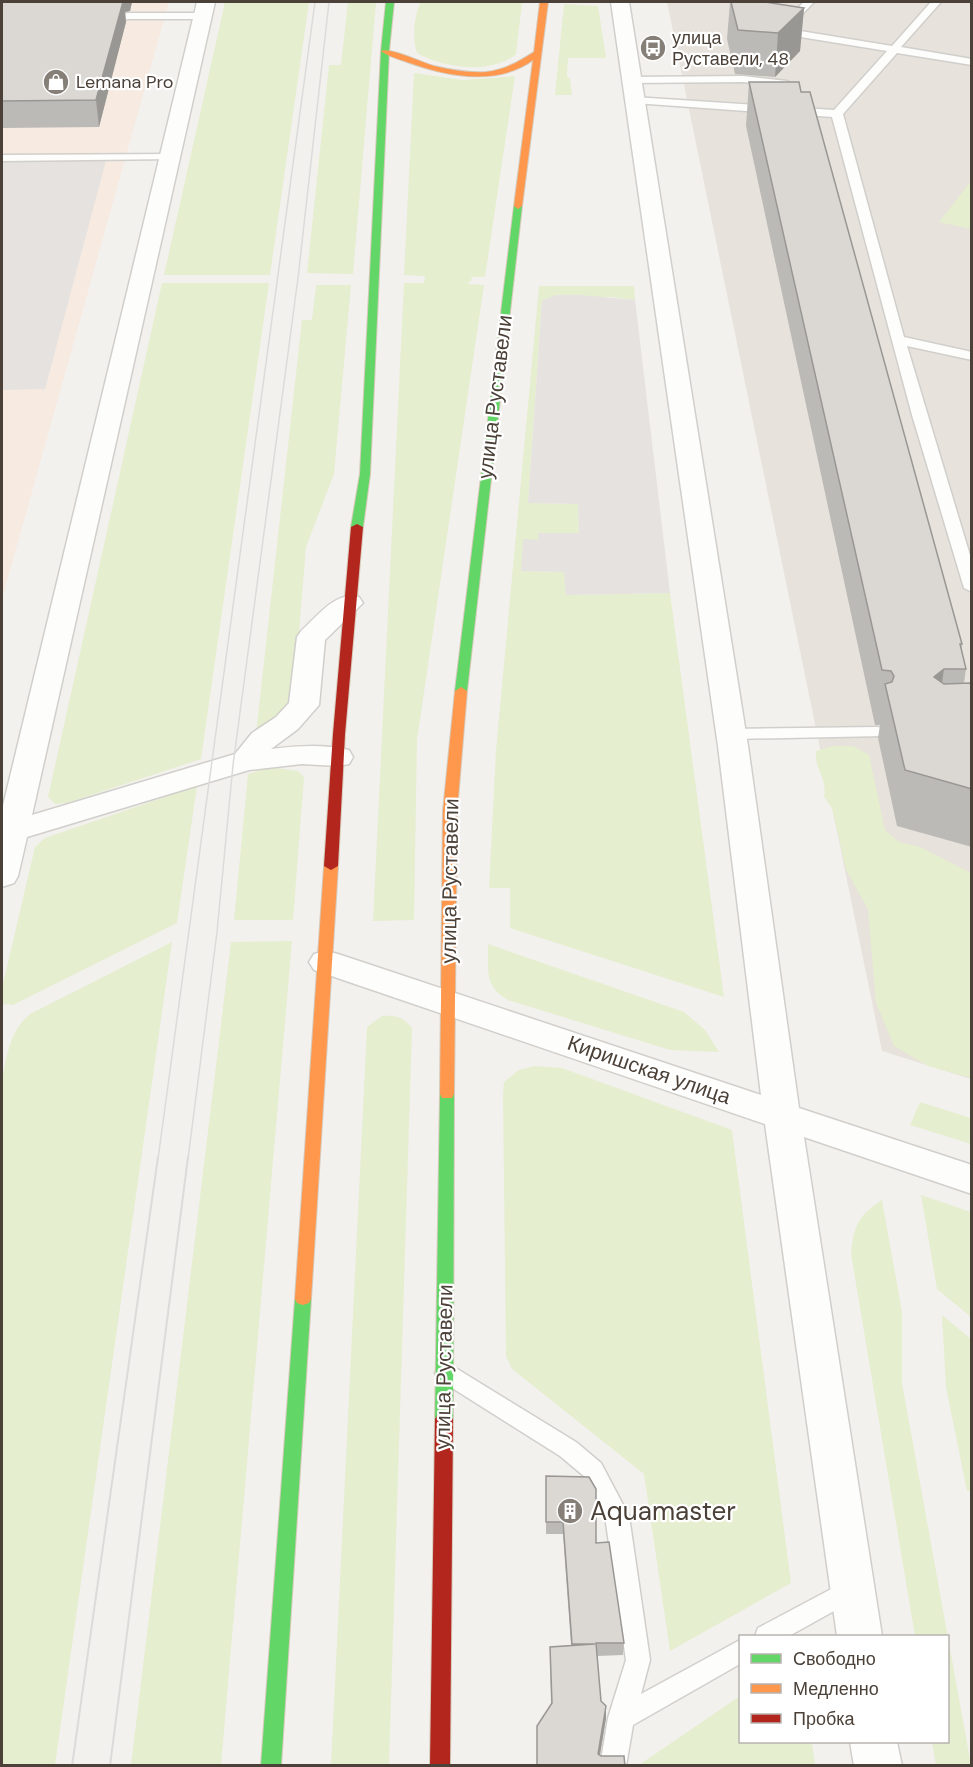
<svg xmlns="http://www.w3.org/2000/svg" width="973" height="1767" font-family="'DM Sans',sans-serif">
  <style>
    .residential { fill: #e7e2db }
    .commercial { fill: #f6eae1 }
    .green { fill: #e5eece }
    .parking { fill: #e5e2df }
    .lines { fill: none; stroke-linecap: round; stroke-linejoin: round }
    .lane-casing { stroke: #d1cfcb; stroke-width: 3 }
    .street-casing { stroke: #d1cfcb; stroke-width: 3 }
    .fast-casing { stroke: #d6caba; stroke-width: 2 }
    .slow-casing { stroke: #d6caba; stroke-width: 2 }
    .jam-casing { stroke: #d6caba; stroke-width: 2 }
    .lane { fill: #fdfdfc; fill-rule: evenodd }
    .street { fill: #fdfdfc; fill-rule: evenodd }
    .fast { fill: #63d668; fill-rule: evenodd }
    .slow { fill: #ff974d; fill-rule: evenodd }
    .jam { fill: #b3261e; fill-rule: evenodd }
    .tram-far1 { stroke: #dbdbda; stroke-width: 1.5 }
    .tram { stroke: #dbdbda; stroke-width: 2 }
    .wall { fill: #bcbab6 }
    .shaded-wall { fill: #999794 }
    .building { fill: #dbd8d4; stroke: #999794; stroke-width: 1.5 }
    .labels { text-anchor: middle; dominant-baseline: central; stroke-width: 4.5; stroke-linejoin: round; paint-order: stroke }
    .far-poi-label { font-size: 18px; fill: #4b4138; stroke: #fff; text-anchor: start }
    .street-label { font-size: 21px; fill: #4b4138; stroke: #fff }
    .near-poi-label { font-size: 26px; fill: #4b4138; stroke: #fff; text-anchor: start }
  </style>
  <rect width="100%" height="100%" fill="#f3f1ee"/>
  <polygon class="residential" points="667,2 971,2 971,1079 882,1051"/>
  <polygon class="commercial" points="2,2 169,2 2,599"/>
  <g class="green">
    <polygon points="225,2 309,2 270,275 164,275"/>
    <polygon points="348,2 376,2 353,274 307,273 329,65 341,65"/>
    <path d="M421 2 522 3 516 54C491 75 443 68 417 53 412 39 414 14 421 2Z"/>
    <polygon points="564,4 598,6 606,58 568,58 567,76 570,79 572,95 555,95"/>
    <polygon points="414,73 463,80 515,76 485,277 471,277 472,280 467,284 484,285 417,740 414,920 373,921 404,283 424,283 425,276 404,275"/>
    <polygon points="971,181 971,229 939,222"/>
    <polygon points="162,283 269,283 201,759 67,803 55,804 48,797"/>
    <polygon points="316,285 351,285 334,474 306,547 294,693 283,713 256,734 302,320 312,320"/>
    <polygon points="539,286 634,286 635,300 611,297 542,301 528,503 578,504 579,533 538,533 538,540 521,571 565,572 567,595 670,593 724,997 510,928 510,888 489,888 496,750"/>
    <path d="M833 746H853L869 755 885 830 899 842 920 847 971 873V1078L928 1066 894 1046 876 1003 868 909 846 870 832 808 824 797C828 778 814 770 816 751Z"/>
    <polygon points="270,767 298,771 304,777 293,920 234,920 248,774"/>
    <polygon points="197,786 177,923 13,1005 2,1004 2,988 35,847 45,838"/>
    <polygon points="292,941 221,1765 131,1765 231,942"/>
    <path d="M172 942 55 1765H2V1080C7 1054 10 1031 30 1014Z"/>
    <path d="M488 944 684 1012 705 1030 719 1052 670 1050 508 1000C483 985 489 971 488 944Z"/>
    <path d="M382 1016C396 1015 403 1017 412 1028L389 1765H331L367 1027Z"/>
    <polygon points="534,1066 562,1068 732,1130 791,1583 670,1651 644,1474 512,1369 506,1356 503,1094 504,1082 519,1070"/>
    <polygon points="920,1102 971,1118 971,1144 910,1125"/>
    <polygon points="921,1195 971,1212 971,1317 937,1289"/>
    <path d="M882 1200 902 1312V1383L971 1765H936L932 1742H948V1636H915L851 1254C854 1225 858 1216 882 1200Z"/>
    <polygon points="942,1315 971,1339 971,1491 967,1491 946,1387"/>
    <polygon points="740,1696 740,1742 812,1742 815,1765 639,1765"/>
  </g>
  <g class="parking">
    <polygon points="108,153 45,389 2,390 2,154"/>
    <polygon points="555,295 580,295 635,300 670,593 566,595 564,572 521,571 523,539 538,540 538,533 579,533 578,504 528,503 542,301"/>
  </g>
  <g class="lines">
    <g class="lane-casing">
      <g id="lane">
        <polygon points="804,2 814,2 788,29 892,46 931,2 941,2 901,47 972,59 972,65 897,53 843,114 904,337 972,352 972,360 907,346 972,562 972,592 964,588 912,415 832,117 634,103 629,100 634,97 834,110 887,51 776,33 776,29"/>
        <polygon points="128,13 203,13 208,16 203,19 128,19 104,24 99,21"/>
        <polygon points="743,76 787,81 792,84 787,87 743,82 631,83 626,80 631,77"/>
        <polygon points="171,154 175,155 175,159 2,161 2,155"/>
        <polygon points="877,727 883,728 885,732 883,736 731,739 723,734 731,729"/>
        <polygon points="446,1364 454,1367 576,1442 601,1463 629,1516 650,1660 641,1694 740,1640 740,1664 633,1725 626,1766 600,1766 608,1718 626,1660 605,1516 585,1477 560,1456 438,1379 435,1373 438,1367"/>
        <polygon points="852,1578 861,1582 864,1589 861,1596 789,1636 755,1636 758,1628"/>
      </g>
    </g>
    <g class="street-casing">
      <g id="street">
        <path d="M197 2H215L32 815 235 754 252 733 276 717 289 703 297 637 301 631C318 616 335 591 359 597L363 603 325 640 319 705 298 729 271 749C297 746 323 744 349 750L353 757 349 764 338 766 302 764 249 770 27 837 18 876 14 883 2 887V810Z"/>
        <polygon points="611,2 629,2 748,746 799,1108 972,1165 972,1194 804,1137 882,1636 837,1636 765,1124 314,970 309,962 314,954 326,951 338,954 761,1095 718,746"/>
        <polygon points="850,1742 897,1742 902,1766 854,1766"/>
      </g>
    </g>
    <g class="fast-casing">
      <g id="fast">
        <polygon points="386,2 394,2 389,51 370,474 363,527 357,530 351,527 360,474 381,51"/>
        <polygon points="518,203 522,206 467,691 461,695 455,691 514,206"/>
        <polygon points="447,1089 452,1090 454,1094 453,1419 450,1424 444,1426 438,1424 435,1419 440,1094 442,1090"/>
        <polygon points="303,1293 309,1295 311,1299 281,1766 261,1766 295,1299 297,1295"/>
      </g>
    </g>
    <g class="slow-casing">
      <g id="slow">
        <path d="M540 2H548L522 206 518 209 514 206 533 60C496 87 446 76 407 62 398 59 388 56 381 51 388 47 423 63 434 66 451 70 469 73 486 72 505 70 518 62 534 52Z"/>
        <polygon points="461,687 467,691 457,811 454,1094 452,1098 442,1098 440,1094 443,811 455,691"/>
        <polygon points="331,862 338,866 311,1299 309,1303 303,1305 297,1303 295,1299 324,866"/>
      </g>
    </g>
    <g class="jam-casing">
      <g id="jam">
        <polygon points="357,524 363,527 345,734 338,866 331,870 324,866 333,734 351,527"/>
        <polygon points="444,1412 450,1414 453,1419 450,1766 430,1766 435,1419 438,1414"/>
      </g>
    </g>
    <use href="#lane" class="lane"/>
    <use href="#street" class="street"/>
    <use href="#fast" class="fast"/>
    <use href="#slow" class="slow"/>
    <use href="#jam" class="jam"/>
    <g class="tram-far1">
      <polyline points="158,1159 315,2"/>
      <polyline points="188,1159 217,932 233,765 298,278 329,2"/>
    </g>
    <g class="tram">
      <polyline points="72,1766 158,1157"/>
      <polyline points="110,1766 188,1157"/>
    </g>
  </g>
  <g class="wall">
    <polygon points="2,2 132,2 130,11 125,12 126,22 99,127 2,128"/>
    <polygon points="730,2 765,2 804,8 800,51 775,77 735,74 727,39"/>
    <polygon points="749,82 962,644 961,650 966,669 964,683 972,688 972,847 897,826 878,738 880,725 875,725 746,126"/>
    <polygon points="546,1476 596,1543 624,1643 623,1655 597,1656 601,1701 606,1706 606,1718 600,1755 601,1756 625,1766 537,1766 537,1726 551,1704 550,1647 571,1645 563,1534 546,1534"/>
  </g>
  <g class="shaded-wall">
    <polygon points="108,2 132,2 130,11 125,12 126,22 99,127 96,100"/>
    <polygon points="804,8 800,51 775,77 778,33"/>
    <polygon points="944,669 936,724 934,677"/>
    <polygon points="606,1706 606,1718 598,1766 598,1754"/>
  </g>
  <g class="building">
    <polygon points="2,2 123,2 96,100 2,101"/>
    <polygon points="731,2 765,2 804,8 778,33 738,30"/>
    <polygon points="749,82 799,82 801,92 810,92 962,644 960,644 966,669 944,669 934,677 944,684 970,683 972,688 972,789 905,770 885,684 892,682 894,676 891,671 882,670"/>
    <polygon points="546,1476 589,1477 596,1489 596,1543 609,1542 624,1643 596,1643 601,1701 606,1706 598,1754 601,1756 624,1756 625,1766 537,1766 537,1726 552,1703 550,1647 595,1644 572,1644 563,1522 546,1522"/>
  </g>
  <defs>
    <g id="bus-disc" transform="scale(1.35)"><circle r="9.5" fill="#867f78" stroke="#fff"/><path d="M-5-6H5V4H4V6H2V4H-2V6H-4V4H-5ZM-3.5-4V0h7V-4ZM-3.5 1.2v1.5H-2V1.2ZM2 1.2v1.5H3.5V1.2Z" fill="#fff"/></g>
    <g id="shop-disc" transform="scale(1.35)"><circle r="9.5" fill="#867f78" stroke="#fff"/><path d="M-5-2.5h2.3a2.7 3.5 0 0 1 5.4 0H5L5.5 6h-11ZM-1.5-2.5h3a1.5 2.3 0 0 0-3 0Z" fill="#fff"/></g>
    <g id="building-disc" transform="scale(1.35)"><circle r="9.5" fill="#867f78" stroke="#fff"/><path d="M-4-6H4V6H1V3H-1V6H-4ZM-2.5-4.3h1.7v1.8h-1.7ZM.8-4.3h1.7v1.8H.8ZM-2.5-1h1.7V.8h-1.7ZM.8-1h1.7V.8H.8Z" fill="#fff"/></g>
  </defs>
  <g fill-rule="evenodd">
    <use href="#bus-disc" x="653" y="48"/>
    <use href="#shop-disc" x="56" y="82"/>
    <use href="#building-disc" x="570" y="1511"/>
  </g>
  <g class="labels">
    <g class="far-poi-label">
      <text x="672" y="38">улица<tspan x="672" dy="21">Руставели, 48</tspan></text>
      <text x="76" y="82">Lemana Pro</text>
    </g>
    <g class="street-label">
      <text transform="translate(495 397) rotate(-83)">улица Руставели</text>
      <text transform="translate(450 881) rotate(-89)">улица Руставели</text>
      <text transform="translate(649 1070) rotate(19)">Киришская улица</text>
      <text transform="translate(444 1367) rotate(-89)">улица Руставели</text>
    </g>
    <g class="near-poi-label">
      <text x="590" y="1511">Aquamaster</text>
    </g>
  </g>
  <rect width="973" height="1767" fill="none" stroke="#4b4138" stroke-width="6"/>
  <rect x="739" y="1635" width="210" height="108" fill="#ffffff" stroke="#b7b3af" stroke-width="1.5"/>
  <rect x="751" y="1654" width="30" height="9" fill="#63d668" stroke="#b7b3af" stroke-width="1.5"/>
  <text x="793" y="1665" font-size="18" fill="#4b4138">Свободно</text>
  <rect x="751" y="1684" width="30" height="9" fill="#ff974d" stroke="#b7b3af" stroke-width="1.5"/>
  <text x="793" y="1695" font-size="18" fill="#4b4138">Медленно</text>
  <rect x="751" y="1714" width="30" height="9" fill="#b3261e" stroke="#b7b3af" stroke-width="1.5"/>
  <text x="793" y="1725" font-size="18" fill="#4b4138">Пробка</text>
</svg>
